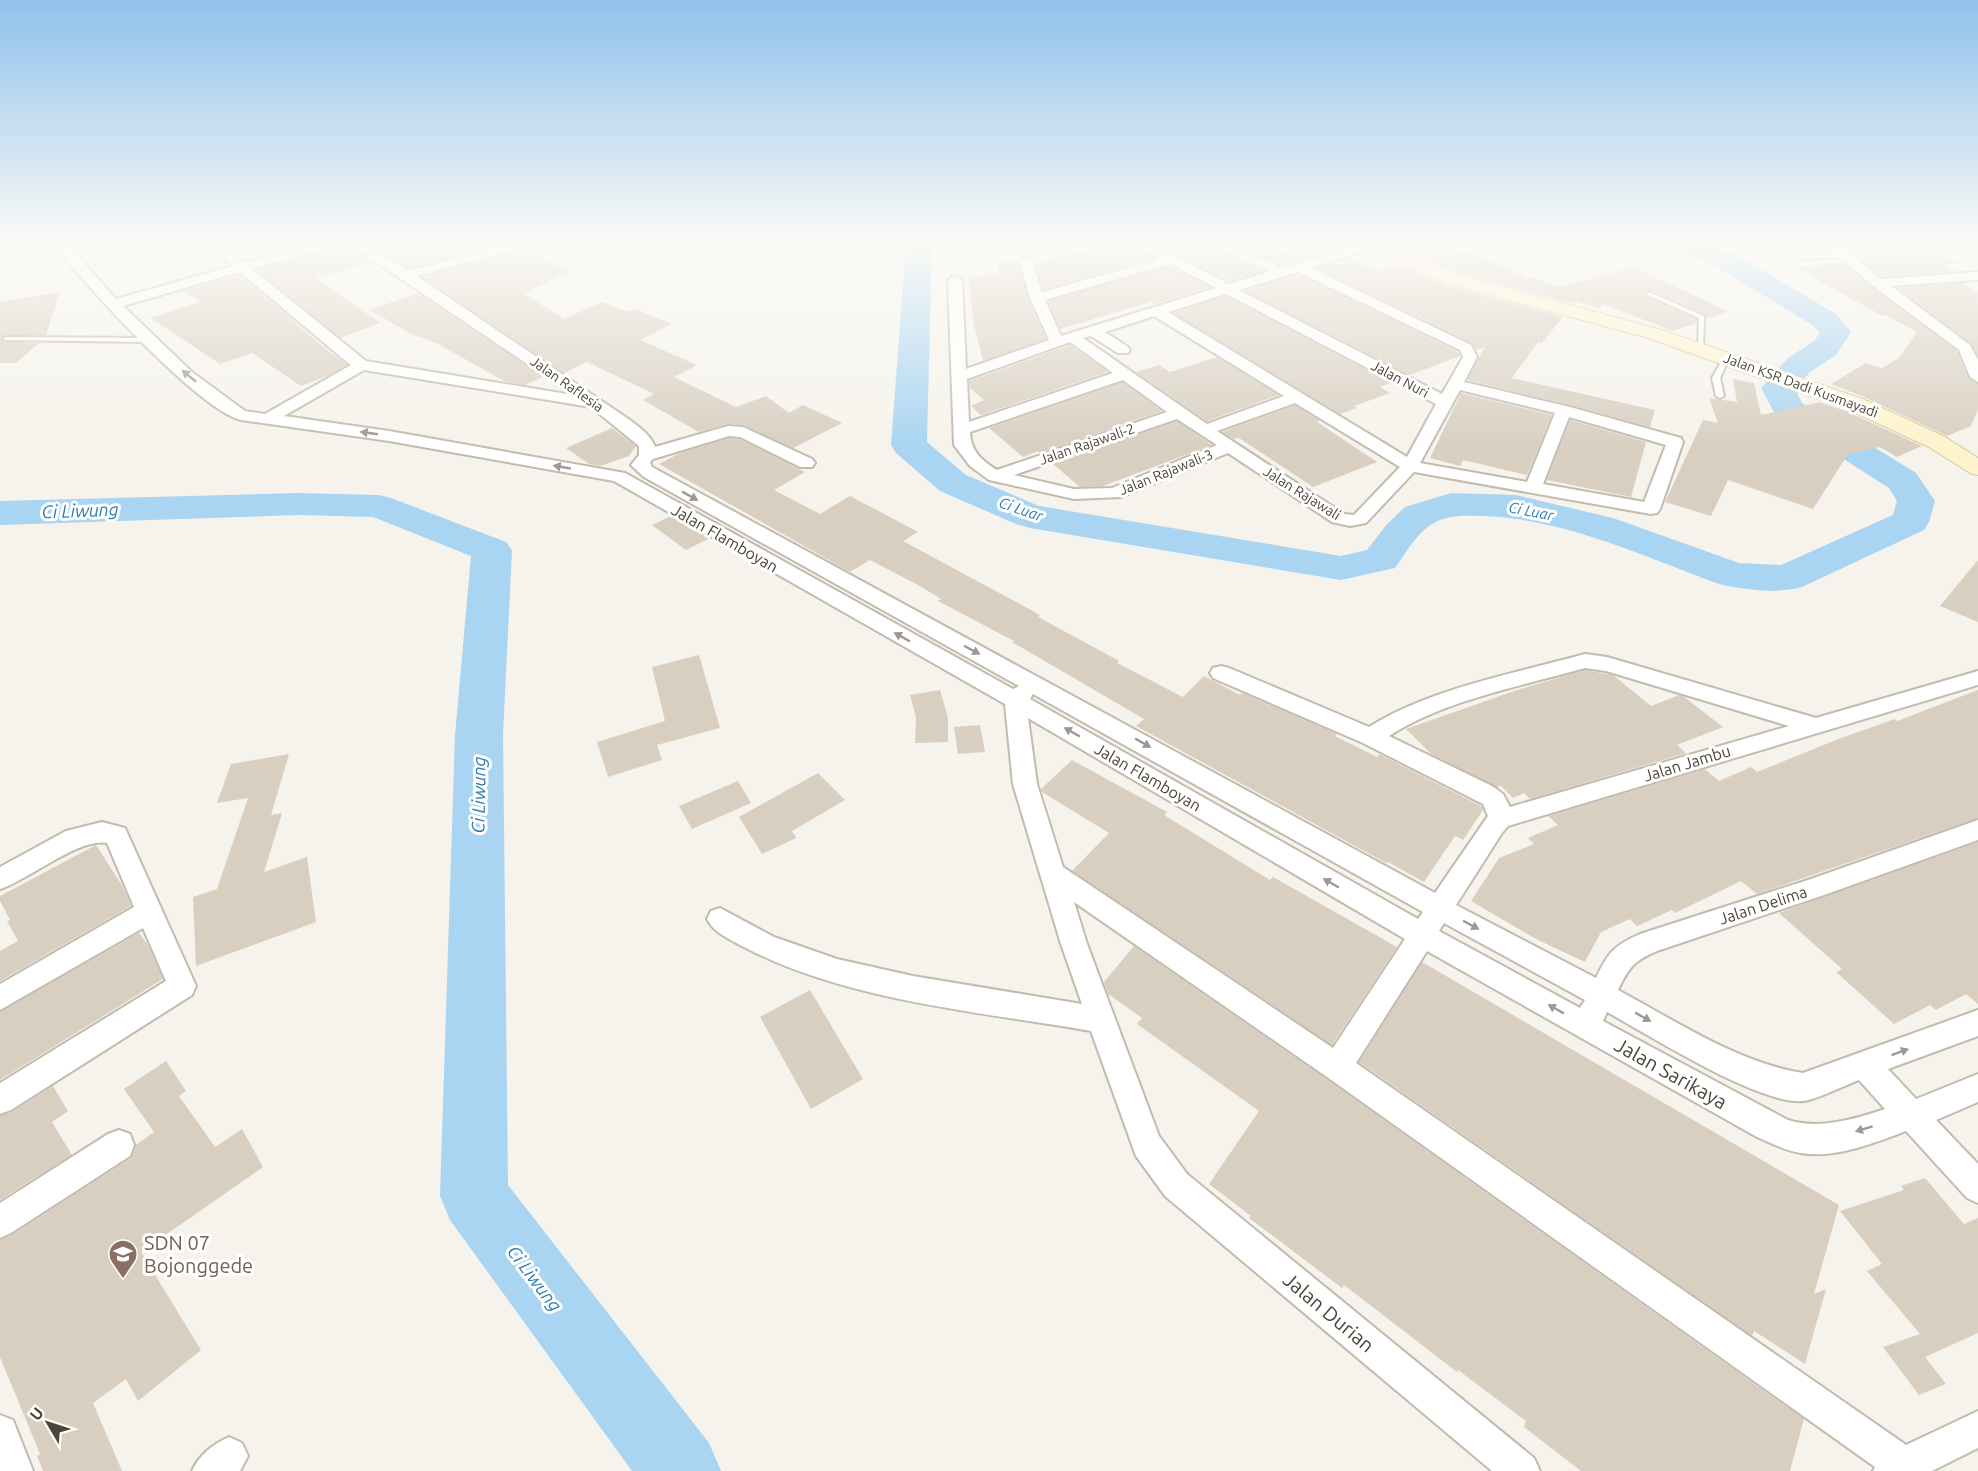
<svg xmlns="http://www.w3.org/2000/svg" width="1978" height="1471" font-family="Ubuntu,sans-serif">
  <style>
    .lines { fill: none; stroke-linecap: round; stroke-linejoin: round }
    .river { fill: #a9d4f2; fill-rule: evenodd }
    .building { fill: #d8cfc1 }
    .service-casing { stroke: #c2bbae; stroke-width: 4 }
    .minor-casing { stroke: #c2bbae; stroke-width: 4 }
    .secondary-casing { stroke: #d6c79b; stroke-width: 2 }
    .service { fill: #fff; fill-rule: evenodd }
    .minor { fill: #fff; fill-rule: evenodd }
    .secondary { fill: #fff3cd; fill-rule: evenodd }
    .oneway { fill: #9c9892 }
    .labels { text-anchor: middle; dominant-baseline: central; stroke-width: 6; stroke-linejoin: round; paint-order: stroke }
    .far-street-label { font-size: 14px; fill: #4b4439; stroke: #fff }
    .far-water-label { font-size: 15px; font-style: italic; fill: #2e7ab2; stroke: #fff }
    .street-label { font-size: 16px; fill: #4b4439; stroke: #fff }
    .water-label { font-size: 18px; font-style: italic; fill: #2e7ab2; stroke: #fff }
    .near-street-label { font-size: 20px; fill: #4b4439; stroke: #fff }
    .near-education-label { font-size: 20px; fill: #785e54; stroke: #fff; text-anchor: start }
  </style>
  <rect width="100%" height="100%" fill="#f6f3ec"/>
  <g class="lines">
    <g class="river">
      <path d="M906 243H932L927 442 966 475 1039 506 1341 556 1367 550 1387 524 1405 507 1451 493 1516 495 1613 518 1739 563 1781 565 1893 515 1897 501 1889 488 1776 416 1761 388 1788 358 1814 341 1820 333 1814 326 1712 264 1667 249 1663 243H1702L1732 252 1836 314 1851 332 1836 355 1810 372 1795 389 1802 403 1916 473 1935 501 1929 522 1924 530 1802 587C1776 594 1745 590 1719 584 1643 556 1565 519 1483 516 1466 516 1450 514 1434 523 1417 532 1406 553 1395 568L1341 580 1030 528 1016 524 940 491 896 453 891 445Z"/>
      <polygon points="298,493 378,495 391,498 506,542 512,550 503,735 508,1185 709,1443 721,1471 632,1471 450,1220 440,1196 455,735 471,556 373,517 298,515 0,525 0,501"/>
    </g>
  </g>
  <g class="building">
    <polygon points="284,243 307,243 257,257 251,252"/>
    <polygon points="335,243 346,243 372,262 316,278 380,323 340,338 257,270 332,248"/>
    <polygon points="366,243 496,243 496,245 408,269"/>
    <polygon points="514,243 569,272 523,293 564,319 602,302 628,312 635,309 672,324 640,340 697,365 674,377 736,407 766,396 789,413 803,405 842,423 793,448 743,425 727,424 699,432 643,400 654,394 587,362 564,373 422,277 514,253 517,248"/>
    <polygon points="1020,243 1079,243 1038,252"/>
    <polygon points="1109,243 1131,243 1154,258 1043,289 1036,266 1106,248"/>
    <polygon points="1152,243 1212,243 1215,248 1263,272 1229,282"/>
    <polygon points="1234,243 1275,243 1276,253 1301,246 1319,255 1282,266"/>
    <polygon points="1901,243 1921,243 1959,263 1945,265 1957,271 1882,277 1865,262 1869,262 1857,255 1863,254 1849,246"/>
    <polygon points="1467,250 1528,278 1532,277 1560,287 1633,267 1728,311 1706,319 1705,314 1652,291 1645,291 1646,297 1697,319 1697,323 1673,331 1603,304 1599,308 1576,301 1574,304 1464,274 1428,260"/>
    <polygon points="1018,260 1028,299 1046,339 983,361 974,325 968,276 999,275 996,261"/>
    <polygon points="1353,260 1380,271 1401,266 1448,286 1563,317 1542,343 1538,342 1512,378 1655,410 1650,427 1571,405 1467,380 1485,347 1476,350 1472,343 1317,268 1335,263 1340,265"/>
    <polygon points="1844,263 1872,288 1957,351 1968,378 1978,384 1978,409 1971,426 1947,436 1864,397 1831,384 1866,363 1882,368 1899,358 1917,332 1885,315 1881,315 1794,267"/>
    <polygon points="1170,266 1210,287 1155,304 1151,302 1060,329 1048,301"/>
    <polygon points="1298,274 1458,352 1460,356 1410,375 1245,291"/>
    <polygon points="240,275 321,345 347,365 329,375 301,386 252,353 220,364 151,318 200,302 184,291"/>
    <polygon points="1962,283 1978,293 1978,355 1971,343 1897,288"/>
    <polygon points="60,292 46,335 3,336 2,340 4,342 39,343 16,363 0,363 0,302"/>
    <polygon points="418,293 543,377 525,385 504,381 438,344 419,336 416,337 370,310"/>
    <polygon points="1226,296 1391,383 1380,387 1390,393 1354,406 1357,408 1340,414 1173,313"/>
    <polygon points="1070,345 1108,372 981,415 971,406 984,400 970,388 969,381"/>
    <polygon points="1217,357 1279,395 1207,421 1136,372 1159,365 1170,372"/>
    <polygon points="1733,379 1754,383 1761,415 1820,402 1846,411 1922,446 1897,457 1880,447 1848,454 1813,509 1728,480 1711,516 1665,502 1703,420 1718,423 1709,398 1737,402"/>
    <polygon points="1123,382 1162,411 1040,453 1038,451 1023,457 989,428"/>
    <polygon points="1461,393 1552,415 1527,475 1463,460 1460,466 1430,458"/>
    <polygon points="1295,405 1320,421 1317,422 1377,462 1313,487 1239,438 1234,439 1222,432"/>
    <polygon points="1570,420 1646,442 1631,497 1547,480"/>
    <polygon points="1177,421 1212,445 1103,486 1080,487 1053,464"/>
    <polygon points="612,428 636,446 629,456 600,466 589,464 566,448"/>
    <polygon points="729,438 739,439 805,472 774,490 820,514 850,496 918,532 903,541 1040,615 1038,617 1119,661 1117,663 1183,697 1204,676 1240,695 1242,693 1337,734 1335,736 1377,757 1379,754 1481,806 1483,810 1463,840 1455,836 1424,882 1388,862 1386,863 1136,726 1144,719 1012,642 1014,641 938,601 941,599 920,586 870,560 850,572 659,464 680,453"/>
    <polygon points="671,516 710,538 686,550 652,525"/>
    <polygon points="1978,560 1978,622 1940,606"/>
    <polygon points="699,655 720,728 657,745 662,760 608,777 597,742 665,721 652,667"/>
    <polygon points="1585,670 1613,675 1651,706 1679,695 1684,697 1723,727 1677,745 1686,753 1530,799 1524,793 1513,798 1500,785 1498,788 1431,754 1406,729 1517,690"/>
    <polygon points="940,690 948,718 948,742 915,743 916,717 910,695"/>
    <polygon points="1978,690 1978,818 1757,894 1741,881 1675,913 1672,910 1637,926 1630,919 1601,932 1585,962 1536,939 1471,901 1499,858 1534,844 1528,838 1558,825 1548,816 1705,769 1719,781 1751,767 1757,772 1841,738 1895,719 1897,721"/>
    <polygon points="980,725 985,752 958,754 954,727"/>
    <polygon points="289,754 271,815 282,813 264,872 307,857 316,922 196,966 193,897 217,889 248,798 217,803 231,764"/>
    <polygon points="1072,760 1167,812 1164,815 1270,880 1273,877 1397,947 1332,1045 1072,871 1109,833 1042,792 1041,789"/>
    <polygon points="818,773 845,800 792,831 796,838 762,854 739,817"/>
    <polygon points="738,781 751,803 692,829 679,806"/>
    <polygon points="1978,842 1978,1004 1966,994 1936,1010 1930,1005 1894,1024 1836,972 1842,969 1779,913"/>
    <polygon points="96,845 123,887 131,906 0,981 0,951 18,941 7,921 10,920 0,901 0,896"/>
    <polygon points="139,933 148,945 163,979 0,1080 0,1012"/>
    <polygon points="1134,946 1326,1079 1804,1419 1790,1471 1581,1471 1524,1427 1526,1421 1458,1370 1457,1372 1344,1285 1342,1288 1249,1218 1251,1216 1209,1184 1259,1111 1137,1024 1142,1018 1108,994 1104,982"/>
    <polygon points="1422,962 1839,1205 1814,1294 1826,1289 1805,1364 1754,1331 1752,1336 1359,1062"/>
    <polygon points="810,990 863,1079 811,1109 760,1017"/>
    <polygon points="166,1061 186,1091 179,1096 215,1147 242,1129 263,1167 141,1252 201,1350 138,1401 126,1379 93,1403 122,1471 43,1471 37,1456 40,1454 0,1357 0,1240 12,1235 131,1158 136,1145 154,1132 124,1089"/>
    <polygon points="53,1086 68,1111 52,1122 72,1155 0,1200 0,1116 12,1112"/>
    <polygon points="1925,1178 1964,1224 1978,1218 1978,1333 1925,1357 1946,1384 1919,1395 1883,1347 1920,1334 1867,1271 1882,1264 1840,1211 1904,1190 1901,1186"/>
  </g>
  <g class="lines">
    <g class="service-casing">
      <g id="service">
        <polygon points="1647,293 1651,293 1704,316 1703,350 1698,349 1699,318 1647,295"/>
        <polygon points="6,337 149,338 152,340 149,342 4,340 4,338"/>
        <polygon points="1724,357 1729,358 1720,378 1724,396 1720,398 1716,396 1712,378"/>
      </g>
    </g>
    <g class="minor-casing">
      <g id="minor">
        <polygon points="0,243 8,243 0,247"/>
        <path d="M53 243H66L116 299 233 266 207 243H220L244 263 314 243H333L331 246 252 269 366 361 573 395 348 243H362L408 271 500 246 498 243H511L515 248 513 251 417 276 615 410C628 419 650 432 655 447L728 426 743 427 812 459 815 463 812 467H800L740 437 729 436 653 459 650 462 652 467 1435 893 1488 816 1483 804 1363 743 1213 678 1210 673 1213 668 1221 666 1229 668 1369 727C1429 689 1516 673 1585 654L1607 657 1816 718 1978 671V685L1508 826 1502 833 1456 905 1596 978C1608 953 1613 946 1640 934L1811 879 1978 820V840L1824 895 1657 951C1634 961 1629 967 1618 990 1676 1021 1738 1063 1803 1073L1978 1010V1036L1888 1069 1916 1099 1978 1074V1102L1936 1120 1978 1164V1203L1967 1198 1906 1131C1874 1143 1835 1159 1801 1153 1786 1151 1771 1143 1757 1137L1427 951 1356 1063 1906 1445 1978 1411V1448L1932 1471H1873L1875 1467 1327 1077 1074 902 1087 944 1159 1136 1187 1174 1534 1458 1540 1471H1492L1165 1196 1136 1156 1091 1031C977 1011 846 1001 742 946 729 939 713 932 707 919L711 911 720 908 774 937 837 959 913 976 1082 1004 1061 944 1013 784 1005 704 614 481 389 441 241 420C198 409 82 282 53 243ZM240 272 348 363 351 365 265 414 245 411 192 372 123 306ZM364 370 591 407 639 446V455L631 465 644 477 1019 686 1013 689 625 473 389 431 284 416ZM1585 668 1606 671 1789 726 1510 807 1503 794 1492 786 1389 736C1444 700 1522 686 1585 668ZM1033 694 1423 912 1418 919 1030 699ZM1028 718 1405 939 1333 1048 1063 867 1037 784ZM1444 923 1585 1000 1580 1008 1439 931ZM1607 1012C1649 1035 1759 1105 1803 1101 1816 1100 1845 1085 1859 1080L1885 1109C1855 1119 1819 1130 1788 1120L1603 1021Z"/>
        <path d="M1087 243H1107L1105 246 1033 264 1042 292 1160 259 1133 243H1148L1229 284 1269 272 1216 246 1214 243H1229L1282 268 1365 243H1383L1381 246 1311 268 1471 345 1477 357 1464 382 1570 407 1681 438 1683 442 1660 509 1657 513 1651 514 1414 472 1366 523 1350 526 1332 522 1228 453 1121 497 1074 499 989 480 970 466 954 445 948 280 955 276 962 280 966 369 1049 340 1030 298 1020 262 1021 259ZM1170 264 1216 288 1061 336 1045 300ZM1298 272 1460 350 1463 357 1442 394 1239 290ZM1226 294 1436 404 1407 457 1168 312ZM1154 316 1284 396 1207 424 1083 338 1091 336 1118 353H1128L1130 350 1128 347 1105 332ZM1070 342 1113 373 969 422 967 379ZM1123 380 1167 412 997 470C981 460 971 451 970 432ZM1460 390 1555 413 1527 482 1420 463ZM1295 403 1400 467 1354 515 1344 514 1217 431ZM1569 417 1666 445 1644 502 1543 484ZM1177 419 1217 445 1112 488 1074 489 1014 475Z"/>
        <polygon points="1753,243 1773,243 1805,251 1832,250 1826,243 1839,243 1881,279 1978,272 1978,280 1891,286 1970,345 1978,360 1978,382 1970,377 1959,350 1873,286 1840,257 1805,259 1755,246"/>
        <path d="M102 822 125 828 196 986 192 995 11 1110 0 1114V1083L166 981 143 928 0 1010V984L134 907 107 843C80 837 28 880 0 889V867L66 831Z"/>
        <polygon points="119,1130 130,1134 134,1145 130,1156 11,1233 0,1238 0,1203 108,1134"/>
        <polygon points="0,1415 13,1420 33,1471 0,1471"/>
        <path d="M229 1437 242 1443 248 1456 240 1471H192C200 1454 212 1445 229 1437Z"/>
      </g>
    </g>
    <g class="secondary-casing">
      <polygon id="secondary" points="1368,243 1390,243 1422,260 1463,276 1662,330 1863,399 1945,437 1978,458 1978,475 1970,473 1929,447 1847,409 1648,338 1449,284 1410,268 1371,247"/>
    </g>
    <use href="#service" class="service"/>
    <use href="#minor" class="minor"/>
    <use href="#secondary" class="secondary"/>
  </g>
  <defs><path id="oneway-solid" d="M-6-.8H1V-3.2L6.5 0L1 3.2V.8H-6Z" transform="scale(1.5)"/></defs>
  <g class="oneway">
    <use href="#oneway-solid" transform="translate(189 376) rotate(-140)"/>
    <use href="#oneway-solid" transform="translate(369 433) rotate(-172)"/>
    <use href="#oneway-solid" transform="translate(562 467) rotate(-170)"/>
    <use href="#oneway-solid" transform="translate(690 496) rotate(29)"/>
    <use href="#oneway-solid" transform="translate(902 637) rotate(-151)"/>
    <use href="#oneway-solid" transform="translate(972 650) rotate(28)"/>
    <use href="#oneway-solid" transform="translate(1072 732) rotate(-150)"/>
    <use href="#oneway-solid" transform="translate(1143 743) rotate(29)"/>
    <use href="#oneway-solid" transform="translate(1331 883) rotate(-150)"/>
    <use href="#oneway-solid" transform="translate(1471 925) rotate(28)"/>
    <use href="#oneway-solid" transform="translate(1556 1009) rotate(-151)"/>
    <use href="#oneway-solid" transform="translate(1643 1017) rotate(29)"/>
    <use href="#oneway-solid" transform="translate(1900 1052) rotate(-20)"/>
    <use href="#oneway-solid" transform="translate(1864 1129) rotate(163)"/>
  </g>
  <linearGradient id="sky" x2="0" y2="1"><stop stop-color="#8fc1ec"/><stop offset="0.54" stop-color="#fbfaf6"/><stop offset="1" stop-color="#fbfaf6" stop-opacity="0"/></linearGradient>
  <rect width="1978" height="449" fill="url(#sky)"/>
  <defs>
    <g id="school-pin" transform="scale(1.5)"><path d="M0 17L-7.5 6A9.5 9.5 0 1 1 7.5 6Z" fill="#8d6e63" stroke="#fff"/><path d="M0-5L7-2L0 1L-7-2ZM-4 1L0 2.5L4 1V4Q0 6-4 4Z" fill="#fff"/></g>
  </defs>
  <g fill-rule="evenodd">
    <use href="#school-pin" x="123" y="1254"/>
  </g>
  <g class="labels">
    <g class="far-street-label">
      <text transform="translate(1400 379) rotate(28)">Jalan Nuri</text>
      <text transform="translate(567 384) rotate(35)">Jalan Raflesia</text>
      <text transform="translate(1801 385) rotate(20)">Jalan KSR Dadi Kusmayadi</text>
      <text transform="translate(1087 444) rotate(-19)">Jalan Rajawali-2</text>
      <text transform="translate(1166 472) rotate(-22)">Jalan Rajawali-3</text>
      <text transform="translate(1302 493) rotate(32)">Jalan Rajawali</text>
    </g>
    <g class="far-water-label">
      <text transform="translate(1021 509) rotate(19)">Ci Luar</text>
      <text transform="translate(1531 511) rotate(11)">Ci Luar</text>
    </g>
    <g class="street-label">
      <text transform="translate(725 538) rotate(30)">Jalan Flamboyan</text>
      <text transform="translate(1687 763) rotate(-17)">Jalan Jambu</text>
      <text transform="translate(1148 777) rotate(30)">Jalan Flamboyan</text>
      <text transform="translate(1763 905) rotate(-18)">Jalan Delima</text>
    </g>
    <g class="water-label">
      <text transform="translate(80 510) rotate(-2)">Ci Liwung</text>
      <text transform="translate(478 795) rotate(-89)">Ci Liwung</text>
      <text transform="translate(535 1278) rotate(53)">Ci Liwung</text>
    </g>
    <g class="near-street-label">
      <text transform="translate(1671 1073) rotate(29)">Jalan Sarikaya</text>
      <text transform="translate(1329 1312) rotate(40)">Jalan Durian</text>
    </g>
    <g class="near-education-label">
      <text x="144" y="1242">SDN 07<tspan x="144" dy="23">Bojonggede</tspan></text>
    </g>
  </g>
  <g transform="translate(48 1423) rotate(309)" stroke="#ffffff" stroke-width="4.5" paint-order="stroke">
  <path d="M0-4.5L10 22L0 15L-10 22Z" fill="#4b4439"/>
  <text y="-9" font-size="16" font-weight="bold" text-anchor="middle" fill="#4b4439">U</text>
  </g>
</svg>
